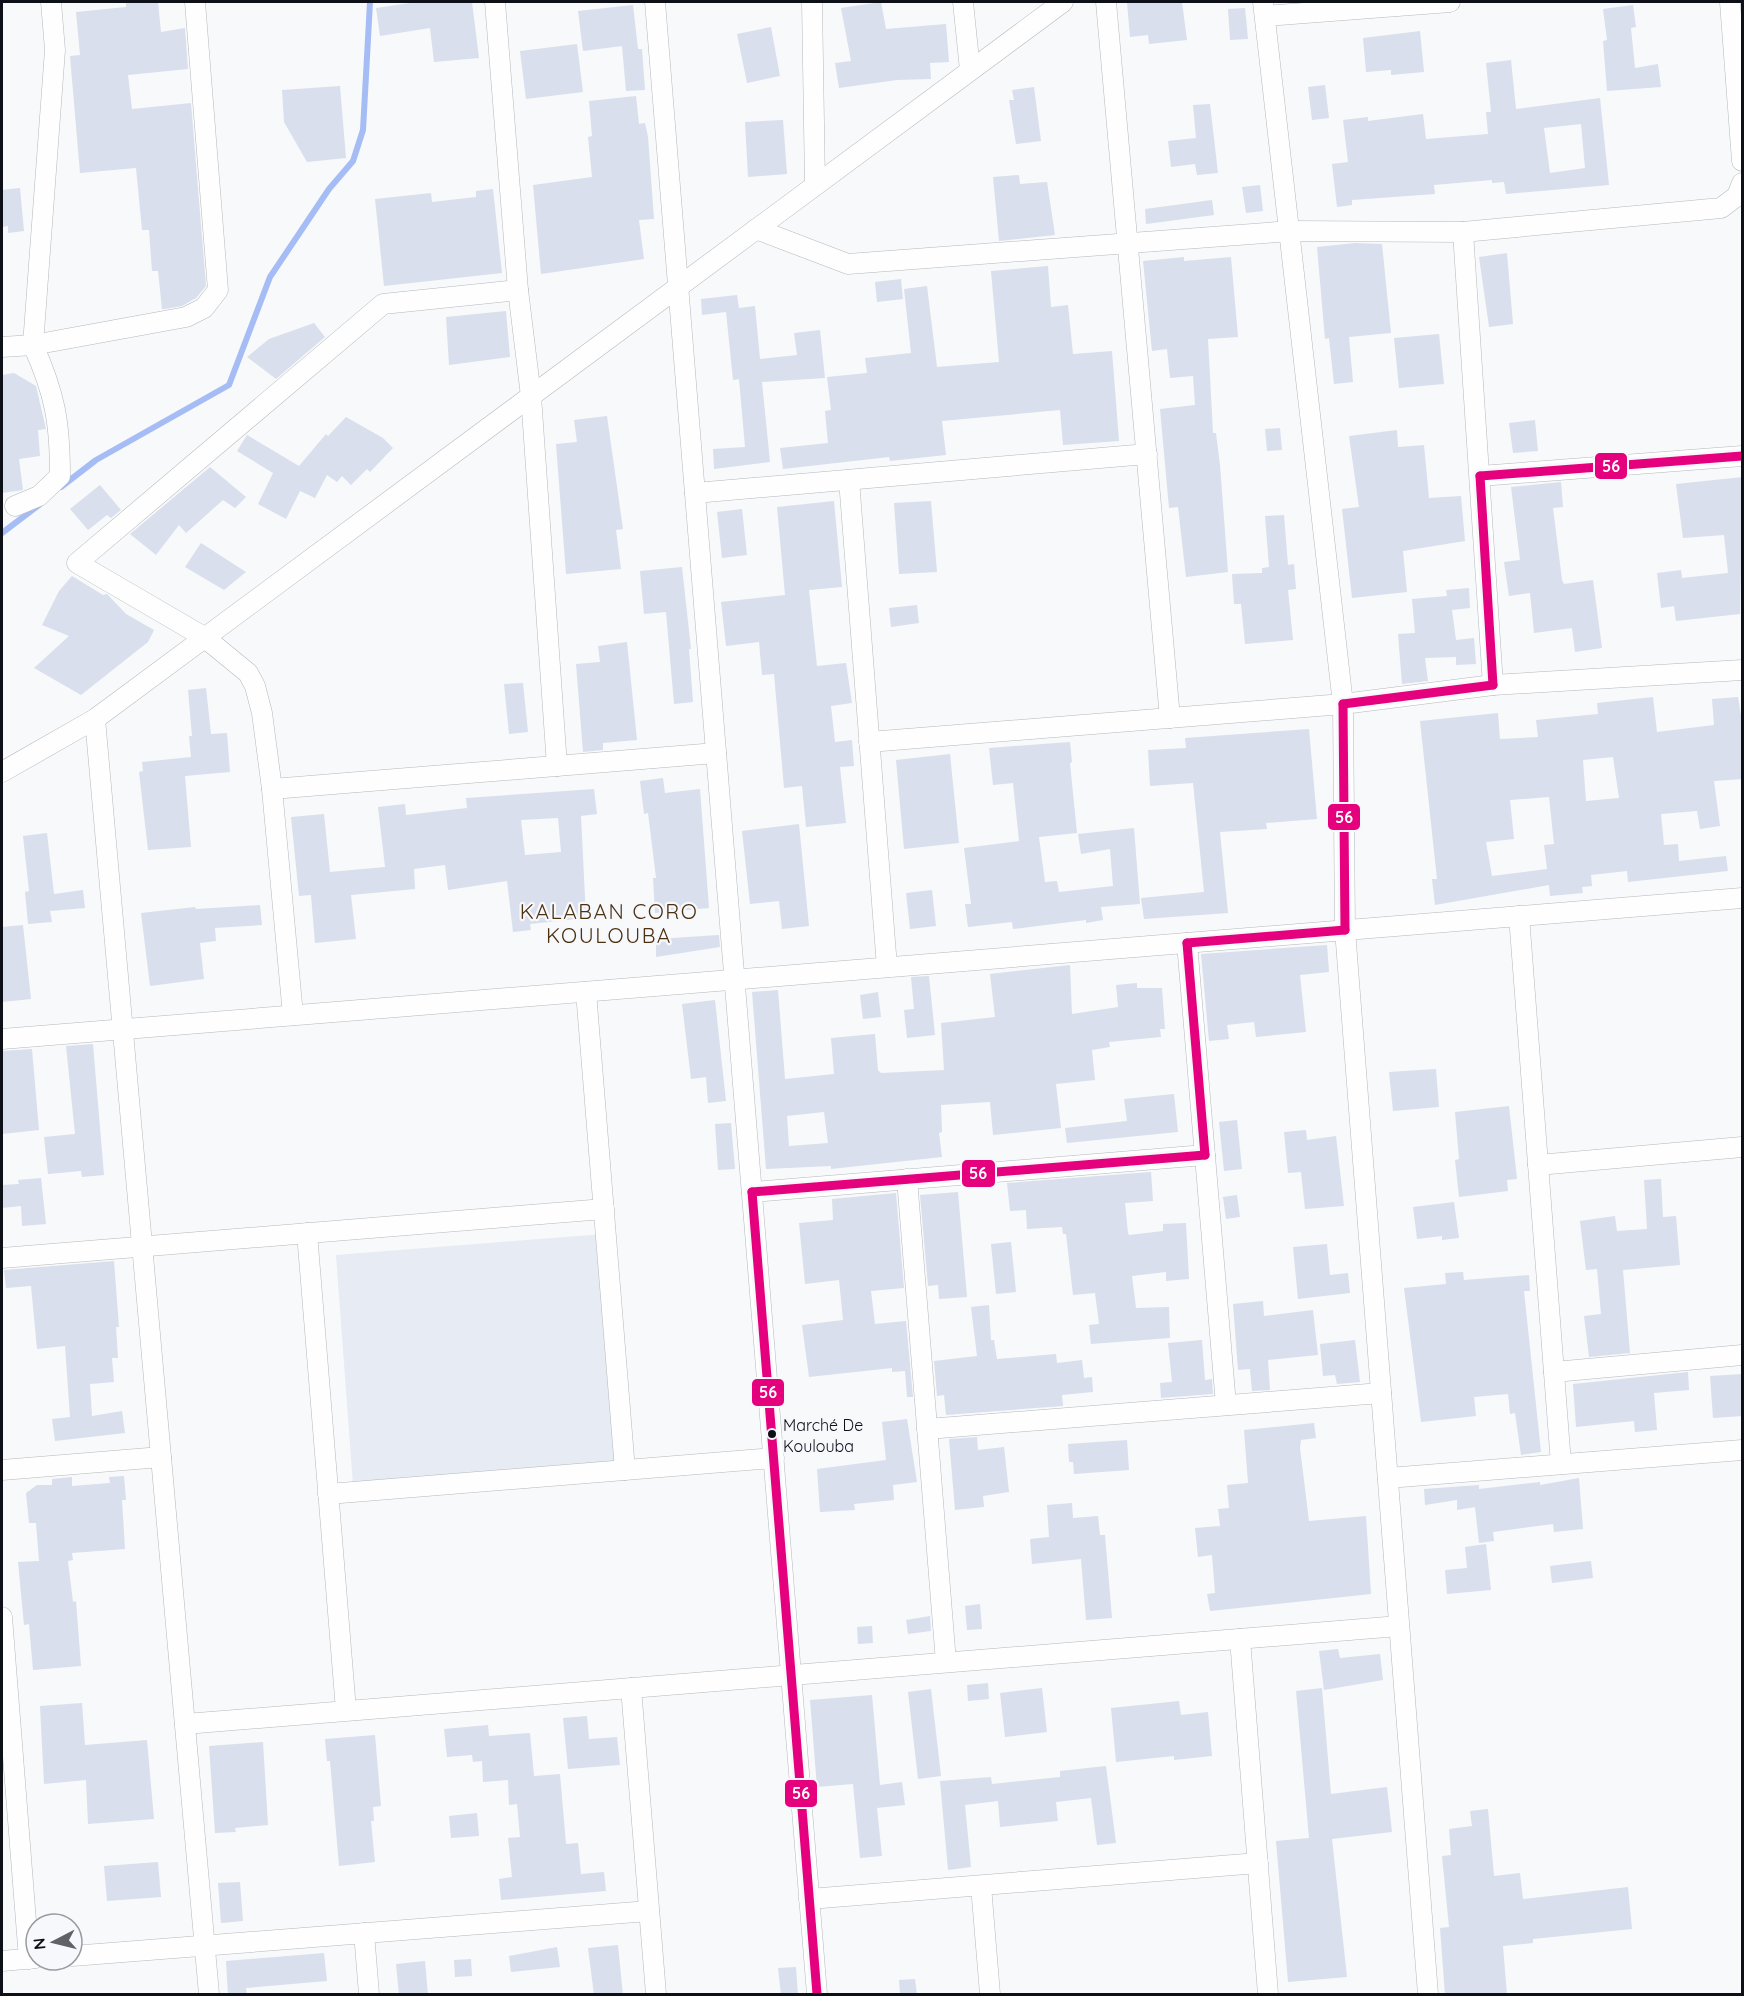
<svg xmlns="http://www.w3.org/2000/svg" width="1744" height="1996" font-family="Quicksand,sans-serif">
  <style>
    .built { fill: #e7ebf3 }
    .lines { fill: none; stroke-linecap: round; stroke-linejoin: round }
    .stream { stroke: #a6bcf4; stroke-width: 6 }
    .building { fill: #d9dfec; fill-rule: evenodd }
    .minor-casing { stroke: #b5b8bc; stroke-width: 21 }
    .minor { stroke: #fefefe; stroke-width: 20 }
    .bus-1-casing { stroke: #f6f8fc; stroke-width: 14 }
    .bus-1 { stroke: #e5007d; stroke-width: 9 }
    .bus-dot { fill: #0d1017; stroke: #f6f8fc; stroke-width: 2 }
    .labels { text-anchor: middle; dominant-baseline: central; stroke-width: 4.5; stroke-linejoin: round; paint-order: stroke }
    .bus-label { font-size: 16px; fill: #0d1017; stroke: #f6f8fc; text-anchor: start }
    .quarter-label { font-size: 21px; letter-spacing: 1.5px; fill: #4c3111; stroke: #f6f8fc }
    .line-badge { stroke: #f6f8fc; stroke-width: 2 }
    .badge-label { font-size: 16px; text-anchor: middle; font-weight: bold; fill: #fff }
  </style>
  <rect width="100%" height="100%" fill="#f7f9fb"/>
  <polygon class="built" points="604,1234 617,1464 353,1485 336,1255"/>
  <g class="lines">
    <g class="stream">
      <polyline points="61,487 96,460 229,385 270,277 329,189 353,161 363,130 370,2"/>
      <polyline points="2,533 39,505"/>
    </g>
  </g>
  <g class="building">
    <polygon points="126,2 158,2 161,32 185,28 188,69 128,75 132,109 191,103 206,286 196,298 182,306 165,309 162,309 158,271 152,271 149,230 142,230 136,168 80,173 70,56 80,55 76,12 126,7"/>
    <polygon points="417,2 472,2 479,58 434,62 430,28 380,36 376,8"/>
    <polygon points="881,2 886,29 946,24 949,62 930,63 931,79 897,80 839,88 835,63 851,61 841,8"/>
    <polygon points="1127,2 1182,2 1187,40 1149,44 1148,35 1130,37"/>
    <polygon points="633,5 638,49 642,49 645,90 626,91 622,46 583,51 578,11"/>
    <polygon points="1633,5 1636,27 1631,28 1635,68 1658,64 1661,87 1607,91 1603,41 1607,40 1603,9"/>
    <polygon points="1245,8 1248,39 1230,40 1228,9"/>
    <polygon points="771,27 780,76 747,83 737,34"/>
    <polygon points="1420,31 1424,72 1391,75 1391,70 1366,72 1363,38"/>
    <polygon points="577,44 583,92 526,99 520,51"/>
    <path d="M1511 60 1516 109 1600 98 1609 185 1506 194 1504 182 1492 183V180L1434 185 1435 194 1352 200V205L1337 207 1332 164 1348 162 1343 120 1368 117V121L1423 114 1426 139 1488 134 1486 112H1491L1486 63ZM1581 124 1585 168 1550 173 1544 128Z"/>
    <polygon points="1325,85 1329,118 1312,120 1308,87"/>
    <polygon points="340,86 346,158 307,162 284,122 282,90"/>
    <polygon points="1034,87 1041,141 1016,144 1009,100 1014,100 1012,90"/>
    <polygon points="636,96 639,124 645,123 648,137 654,219 639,220 644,259 541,274 533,185 592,177 588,137 592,136 589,101"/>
    <polygon points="1210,104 1218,173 1197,175 1195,164 1171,167 1168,141 1196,138 1193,105"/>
    <polygon points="783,120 787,174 748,177 745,122"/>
    <polygon points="1019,175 1020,184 1047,182 1055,235 999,241 993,177"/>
    <polygon points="1260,185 1263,211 1246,213 1242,187"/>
    <polygon points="20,188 24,231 8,233 8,226 2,227 2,190"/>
    <polygon points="493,189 502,273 384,286 375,199 431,193 432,202 476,197 476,191"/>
    <polygon points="1212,200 1214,215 1146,224 1145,209"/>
    <polygon points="1355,243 1382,244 1391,333 1349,337 1353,382 1334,384 1329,338 1325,339 1317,247"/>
    <polygon points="1507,253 1513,324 1489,327 1479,257"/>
    <polygon points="1184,257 1184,261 1231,257 1238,337 1208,339 1213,433 1216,433 1220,465 1228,572 1186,577 1178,507 1169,508 1160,409 1195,405 1193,376 1170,378 1167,349 1152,351 1143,261"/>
    <polygon points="1048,266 1051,307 1068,305 1073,354 1112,351 1119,441 1063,445 1060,410 942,421 946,455 890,461 889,457 783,469 780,448 828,443 825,411 831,410 827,377 867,373 865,358 911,353 904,289 927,286 937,367 999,362 991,271"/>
    <polygon points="901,279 903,299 877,302 875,282"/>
    <polygon points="737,295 739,308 755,306 760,359 797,355 794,333 820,330 825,378 762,382 770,462 714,469 713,449 745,447 739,379 733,380 726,312 702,315 701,299"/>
    <polygon points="506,311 510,357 449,365 446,317"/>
    <polygon points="314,323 325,337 276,379 247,357 269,339"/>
    <polygon points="1439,334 1444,384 1399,388 1394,338"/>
    <polygon points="14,373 36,386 46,429 38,430 40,456 19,459 23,490 2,493 2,375"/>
    <polygon points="607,416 623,529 616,530 621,569 566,574 556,444 577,442 574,420"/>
    <polygon points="346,417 383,438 393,448 370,472 367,469 351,485 342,476 337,482 327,475 315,498 300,491 286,519 258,504 273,473 237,451 247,435 299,466 326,434 328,436"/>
    <polygon points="1535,420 1538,451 1513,453 1509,423"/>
    <polygon points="1280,428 1282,450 1267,451 1265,429"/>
    <polygon points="1397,430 1398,447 1424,445 1429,498 1461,496 1465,541 1403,551 1407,592 1352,598 1342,509 1359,507 1349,436"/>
    <polygon points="210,467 246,497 235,508 223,500 186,533 179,525 156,555 130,534"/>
    <polygon points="1743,477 1740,614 1676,621 1674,606 1661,608 1657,573 1681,570 1682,578 1728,573 1724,535 1683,538 1676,484"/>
    <polygon points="1561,482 1563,507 1553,508 1562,580 1564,584 1593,580 1602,648 1575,652 1572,628 1534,633 1530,593 1509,596 1504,562 1520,560 1511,487"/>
    <polygon points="100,485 121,510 111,518 107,515 88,530 70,509"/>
    <polygon points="834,501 842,587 809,590 817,666 846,663 852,703 831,706 835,742 852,740 854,766 840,767 846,823 806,827 802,786 784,788 774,674 762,675 759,642 726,646 721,602 785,595 777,507"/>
    <polygon points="931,501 937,572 899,574 894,503"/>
    <polygon points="742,509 747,555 722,558 717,512"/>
    <polygon points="1284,515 1288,565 1294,564 1296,589 1288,590 1293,640 1245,644 1241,604 1234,604 1232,574 1262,573 1262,568 1269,567 1265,516"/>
    <polygon points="201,543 246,572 224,590 185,567"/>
    <polygon points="682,567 691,649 689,649 693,702 674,704 666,612 644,614 640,571"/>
    <polygon points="72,576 103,595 107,594 126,614 154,630 148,642 81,695 34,668 69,636 42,625 59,591"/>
    <polygon points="1469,588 1470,608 1452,610 1456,640 1474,638 1476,664 1456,665 1456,657 1425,658 1428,681 1402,684 1398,634 1415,633 1412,599 1447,596 1446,590"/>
    <polygon points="917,605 919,623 891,627 889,608"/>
    <polygon points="627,642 637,740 603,743 603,750 583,752 576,664 600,662 598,646"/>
    <polygon points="523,683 528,732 509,734 504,684"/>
    <polygon points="206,688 211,734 227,733 230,772 185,776 191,847 148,850 139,772 143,771 142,762 191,757 189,736 192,736 188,690"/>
    <path d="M1653 697 1657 732 1714 725 1712 699 1738 697 1743 728V779L1714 781 1720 826 1700 829 1697 811 1661 814 1664 845 1678 844 1679 861 1726 856 1728 871 1628 882 1627 871 1591 875 1592 886 1582 887 1583 893 1550 896 1549 885 1435 905 1432 879H1437L1420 721 1498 713 1500 739 1538 737 1536 720 1598 714 1597 703ZM1613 757 1619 798 1586 801 1583 760ZM1549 797 1554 844 1544 845 1547 869 1492 876 1486 842 1514 839 1510 800Z"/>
    <polygon points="1309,729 1317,819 1266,823 1267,829 1220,832 1228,913 1144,919 1141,898 1204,892 1193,783 1150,786 1148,750 1186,748 1185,738"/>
    <polygon points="1070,742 1072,762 1070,763 1077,833 1039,837 1045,882 1057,881 1059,892 1113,886 1110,849 1081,854 1078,834 1134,828 1140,904 1101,907 1103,920 1086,923 1086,920 1013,929 1012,922 968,927 965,904 971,904 964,848 1019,841 1013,783 993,785 989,748"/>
    <polygon points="950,754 959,843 904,849 896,760"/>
    <polygon points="663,778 665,793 700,789 709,908 655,913 653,878 656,878 648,813 644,814 640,781"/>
    <path d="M594 789 597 814 581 816 586 918 530 924 531 930 513 932 507 881 448 890 445 865 414 869 415 889 351 895 356 939 315 943 311 895 299 896 291 817 324 814 330 872 385 867 378 807 405 804 406 815 467 808 466 798ZM558 818 561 852 525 855 521 820Z"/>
    <polygon points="799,824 809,926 782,929 779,901 750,904 742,831"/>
    <polygon points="47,833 54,894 83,890 85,908 50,911 52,922 28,924 25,892 29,891 23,836"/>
    <polygon points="932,890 936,926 910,929 906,893"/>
    <polygon points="260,905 262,925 215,928 216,941 200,943 204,979 150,986 141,913 195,907 196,909"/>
    <polygon points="23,925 31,999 2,1002 2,927"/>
    <polygon points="719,935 720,947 656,957 656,939"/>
    <polygon points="1327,945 1329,972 1300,975 1306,1032 1256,1037 1254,1022 1227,1025 1229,1039 1209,1041 1201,954"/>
    <path d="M1070 965 1072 1014 1118 1007 1116 985 1137 983V988H1162L1165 1029H1160L1161 1037 1109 1042 1110 1047 1092 1050 1095 1080 1056 1084 1061 1128 993 1135 990 1102 941 1105 942 1132 939 1133 942 1157 831 1169V1166L766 1169 752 992 778 990 785 1079 834 1074 831 1038 875 1034 878 1070 881 1073 944 1070 941 1023 995 1017 990 974ZM824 1112 828 1143 789 1146 787 1116Z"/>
    <polygon points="929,976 935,1035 907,1038 904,1010 914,1009 911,977"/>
    <polygon points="878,992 881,1017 863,1019 860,995"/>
    <polygon points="715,1000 726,1101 708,1103 706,1077 691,1079 682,1004"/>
    <polygon points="93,1044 104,1175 82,1177 81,1171 48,1174 44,1137 75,1134 66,1046"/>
    <polygon points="32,1049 39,1130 2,1134 2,1051"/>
    <polygon points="1436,1069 1439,1107 1393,1111 1389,1072"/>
    <polygon points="1174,1094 1178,1132 1067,1143 1065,1128 1127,1121 1124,1099"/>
    <polygon points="1509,1106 1517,1179 1507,1180 1508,1191 1459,1197 1455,1160 1459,1159 1455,1112"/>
    <polygon points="1237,1120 1242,1169 1224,1171 1219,1122"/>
    <polygon points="731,1123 735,1169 718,1170 715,1124"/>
    <polygon points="1306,1130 1307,1140 1336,1136 1344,1206 1305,1209 1301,1172 1288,1173 1284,1132"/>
    <polygon points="1151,1172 1153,1201 1125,1203 1128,1233 1129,1235 1163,1231 1163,1224 1186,1223 1189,1279 1166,1281 1166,1272 1132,1276 1136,1308 1169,1307 1170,1338 1091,1344 1089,1325 1099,1324 1095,1293 1073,1295 1066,1234 1063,1234 1062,1227 1027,1229 1026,1210 1010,1211 1007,1183"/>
    <polygon points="41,1178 46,1224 22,1226 21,1206 2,1208 2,1185 19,1184 18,1180"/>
    <polygon points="1661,1179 1663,1217 1676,1216 1680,1265 1623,1270 1630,1353 1589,1357 1584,1316 1601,1314 1597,1269 1586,1270 1580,1221 1615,1216 1617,1231 1647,1229 1644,1180"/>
    <polygon points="958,1192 967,1297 939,1299 938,1285 928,1286 920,1195"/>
    <polygon points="896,1193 904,1288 871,1291 875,1324 906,1321 913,1397 907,1397 905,1371 892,1372 892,1368 809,1377 802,1325 843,1320 839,1280 805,1284 799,1223 833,1220 832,1199"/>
    <polygon points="1237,1195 1240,1217 1226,1219 1223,1197"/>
    <polygon points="1454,1202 1459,1238 1442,1240 1442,1236 1417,1239 1413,1207"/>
    <polygon points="1011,1242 1016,1292 996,1294 991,1244"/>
    <polygon points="1327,1244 1330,1275 1348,1273 1350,1293 1298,1299 1293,1247"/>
    <polygon points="114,1261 119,1327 116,1327 118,1358 112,1358 114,1382 90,1384 92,1416 122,1411 125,1433 55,1441 52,1419 70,1417 65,1346 37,1349 31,1286 6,1288 4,1270"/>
    <polygon points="1463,1272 1464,1280 1529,1275 1530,1291 1524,1291 1541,1452 1521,1455 1515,1413 1510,1414 1508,1394 1474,1397 1476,1416 1421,1422 1404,1288 1446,1284 1445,1273"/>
    <polygon points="1263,1301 1264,1316 1313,1310 1318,1355 1268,1360 1270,1390 1252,1391 1250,1369 1238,1370 1233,1304"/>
    <polygon points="989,1305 991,1340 994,1340 997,1359 1056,1354 1057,1363 1082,1360 1084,1378 1092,1377 1093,1392 1062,1395 1063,1406 946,1415 944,1395 937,1396 934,1361 977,1356 971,1307"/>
    <polygon points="1202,1340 1205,1380 1212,1379 1213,1394 1161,1398 1160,1383 1172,1382 1168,1343"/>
    <polygon points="1355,1340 1360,1382 1337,1384 1335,1375 1323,1376 1320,1344"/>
    <polygon points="1688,1372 1689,1390 1654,1393 1657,1430 1635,1432 1634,1421 1576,1427 1573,1384"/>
    <polygon points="1743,1374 1743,1416 1713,1418 1710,1376"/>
    <polygon points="907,1419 917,1482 893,1485 894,1500 854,1504 855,1510 820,1512 817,1469 886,1460 882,1422"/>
    <polygon points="1314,1423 1316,1438 1301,1440 1300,1448 1309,1521 1366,1516 1371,1594 1210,1611 1207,1594 1215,1593 1212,1555 1198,1557 1195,1528 1220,1526 1218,1509 1229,1508 1227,1485 1248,1483 1244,1430"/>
    <polygon points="977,1437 978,1450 1004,1447 1009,1492 983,1496 984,1507 955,1510 949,1439"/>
    <polygon points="1127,1440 1129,1470 1074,1474 1073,1462 1069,1462 1068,1444"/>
    <polygon points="124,1476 126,1500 122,1500 125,1549 72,1553 73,1560 68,1561 73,1602 76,1601 81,1666 33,1670 29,1624 24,1625 18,1562 39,1561 36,1523 29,1523 26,1493 37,1485 52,1485 52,1479 72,1477 72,1486 110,1483 109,1477"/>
    <polygon points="1579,1478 1583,1529 1554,1532 1553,1524 1493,1532 1494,1541 1479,1543 1475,1507 1457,1510 1457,1500 1425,1505 1424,1489 1479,1485 1479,1489 1540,1482 1540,1485"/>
    <polygon points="1072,1503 1073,1518 1098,1516 1100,1535 1105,1535 1112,1618 1086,1620 1081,1559 1032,1564 1030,1539 1049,1537 1047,1505"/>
    <polygon points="1486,1544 1491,1590 1447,1594 1445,1570 1467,1568 1465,1547"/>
    <polygon points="1591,1561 1593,1578 1552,1583 1550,1566"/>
    <polygon points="980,1604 982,1629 967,1630 965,1606"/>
    <polygon points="930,1616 931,1631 908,1634 906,1620"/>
    <polygon points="872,1626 873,1643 858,1644 857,1627"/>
    <polygon points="1338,1649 1340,1658 1380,1654 1383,1680 1324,1690 1319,1651"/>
    <polygon points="988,1683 989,1699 968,1701 967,1685"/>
    <polygon points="1042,1688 1047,1732 1005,1737 1000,1693"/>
    <polygon points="1322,1688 1331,1794 1387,1787 1392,1832 1332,1839 1347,1977 1288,1982 1276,1841 1309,1838 1296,1691"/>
    <polygon points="931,1689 941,1776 918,1779 908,1692"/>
    <polygon points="872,1695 880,1785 902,1782 905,1805 877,1808 882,1856 860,1858 853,1784 817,1787 810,1700"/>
    <polygon points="1179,1701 1181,1715 1208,1712 1212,1756 1174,1760 1174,1756 1116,1762 1111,1708"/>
    <polygon points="82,1703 85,1745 147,1740 154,1819 88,1824 86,1780 44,1784 40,1706"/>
    <polygon points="587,1716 589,1739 617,1737 620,1765 568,1769 563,1718"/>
    <polygon points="488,1725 489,1736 530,1733 534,1776 560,1774 566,1844 578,1843 581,1874 604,1872 606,1891 501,1900 499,1879 512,1877 508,1838 520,1837 517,1804 509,1805 508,1780 483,1782 482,1761 473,1762 472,1755 447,1757 444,1729"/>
    <polygon points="375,1735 381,1806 373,1807 374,1821 371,1821 375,1862 339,1866 330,1761 327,1761 325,1739"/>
    <polygon points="263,1742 268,1825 235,1828 236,1832 215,1833 209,1746"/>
    <polygon points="1106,1766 1116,1843 1097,1845 1091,1798 1056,1802 1058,1821 1000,1827 998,1801 965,1805 971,1867 948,1870 940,1781 991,1777 992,1784 1060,1777 1060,1771"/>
    <polygon points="1488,1809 1494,1876 1520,1873 1523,1899 1628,1887 1632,1929 1533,1939 1533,1943 1503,1946 1507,1995 1445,1995 1440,1928 1449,1927 1442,1856 1451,1855 1449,1829 1472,1826 1470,1811"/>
    <polygon points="477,1813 479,1836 451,1838 449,1816"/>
    <polygon points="158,1862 161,1897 107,1901 104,1866"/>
    <polygon points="240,1882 243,1921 221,1923 218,1883"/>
    <polygon points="618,1945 623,1995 594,1995 588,1948"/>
    <polygon points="557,1947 560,1967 511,1972 509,1956"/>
    <polygon points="324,1953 327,1981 246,1988 247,1995 228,1995 226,1961"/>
    <polygon points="471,1959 472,1976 455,1977 454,1960"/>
    <polygon points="425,1961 428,1995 399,1995 396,1964"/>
    <polygon points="796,1967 798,1995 781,1995 778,1968"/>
    <polygon points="915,1979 917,1995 900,1995 899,1980"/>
  </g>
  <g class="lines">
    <g class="minor-casing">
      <g id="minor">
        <polyline points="495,2 518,290 531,396 557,766"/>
        <polyline points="655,2 817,1994"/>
        <polyline points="812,2 815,185"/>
        <polyline points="963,2 970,70"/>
        <polyline points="1106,2 1170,718"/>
        <polyline points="1263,2 1343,704 1345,930 1428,1994"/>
        <polyline points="1730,2 1742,161"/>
        <polyline points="1265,16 1450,2"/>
        <polyline points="756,229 848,264 1291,231 1463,232 1721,208 1737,196 1742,183"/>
        <polyline points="1463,232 1493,685"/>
        <polyline points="2,347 33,345 186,317 204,308 218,290 195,2"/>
        <polyline points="1480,476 1742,456"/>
        <polyline points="849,480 887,967"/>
        <polyline points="695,493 1147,454"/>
        <path d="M15 506 39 496 60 476C60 422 55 394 33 345L55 50 51 2"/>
        <polyline points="95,719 209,1994"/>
        <polyline points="869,742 1343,704 1493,685 1742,670"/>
        <polyline points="2,772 95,719 1063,2"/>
        <polyline points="272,789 716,753"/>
        <polyline points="1519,916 1561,1464"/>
        <polyline points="1187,943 1226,1405"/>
        <polyline points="586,992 625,1470"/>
        <polyline points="293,1015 272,789 262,713 255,686 248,673 204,637 77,563 383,304 518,290"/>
        <polyline points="2,1039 1742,898"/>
        <polyline points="1538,1165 1742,1147"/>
        <polyline points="907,1179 946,1662"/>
        <polyline points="752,1192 1205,1155"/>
        <polyline points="307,1233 346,1710"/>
        <polyline points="2,1258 604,1209"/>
        <polyline points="1554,1372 1742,1355"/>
        <polyline points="927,1429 1381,1393"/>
        <polyline points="2,1470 161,1457"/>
        <polyline points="1388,1478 1742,1450"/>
        <polyline points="328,1494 774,1458"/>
        <polyline points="2,1617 29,1959"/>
        <polyline points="1240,1639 1268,1994"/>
        <polyline points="631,1688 656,1994"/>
        <polyline points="185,1724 1399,1626"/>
        <polyline points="981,1886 990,1994"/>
        <polyline points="809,1899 1258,1863"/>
        <polyline points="364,1933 369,1994"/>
        <polyline points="72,1956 649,1911"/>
        <polyline points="2,1961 36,1958"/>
      </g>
    </g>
    <use href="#minor" class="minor"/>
    <g class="bus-1-casing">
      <g id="bus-1">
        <polyline points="1480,476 1742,456"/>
        <polyline points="1480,476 1493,685"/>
        <polyline points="1343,704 1345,930"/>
        <polyline points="1343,704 1493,685"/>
        <polyline points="1187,943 1205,1155"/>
        <polyline points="1187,943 1345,930"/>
        <polyline points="752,1192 817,1994"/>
        <polyline points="752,1192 1205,1155"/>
      </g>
    </g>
    <use href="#bus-1" class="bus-1"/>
  </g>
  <circle class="bus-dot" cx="772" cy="1434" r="5"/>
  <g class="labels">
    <g class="bus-label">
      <text x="783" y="1425">Marché De<tspan x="783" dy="21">Koulouba</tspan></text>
    </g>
    <g class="quarter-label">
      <text x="609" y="911">KALABAN CORO<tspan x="609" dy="24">KOULOUBA</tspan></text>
    </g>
  </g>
  <g class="line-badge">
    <rect x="1594" y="452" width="34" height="28" rx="6" fill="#e5007d"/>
    <rect x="1327" y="803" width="34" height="28" rx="6" fill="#e5007d"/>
    <rect x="961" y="1159" width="35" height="29" rx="6" fill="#e5007d"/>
    <rect x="751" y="1378" width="34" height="29" rx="6" fill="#e5007d"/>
    <rect x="784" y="1779" width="34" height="29" rx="6" fill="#e5007d"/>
  </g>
  <g class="badge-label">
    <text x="1611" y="472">56</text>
    <text x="1344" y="823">56</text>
    <text x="978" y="1179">56</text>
    <text x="768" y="1398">56</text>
    <text x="801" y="1799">56</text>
  </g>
  <rect width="1744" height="1996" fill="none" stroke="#0d1017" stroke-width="6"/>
  <g transform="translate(54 1942) rotate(263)"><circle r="28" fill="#f6f8fc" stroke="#999ba0" stroke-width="1.5"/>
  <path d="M0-4.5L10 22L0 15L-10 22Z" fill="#5f6267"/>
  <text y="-9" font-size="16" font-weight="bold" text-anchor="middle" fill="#0d1017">N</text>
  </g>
</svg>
